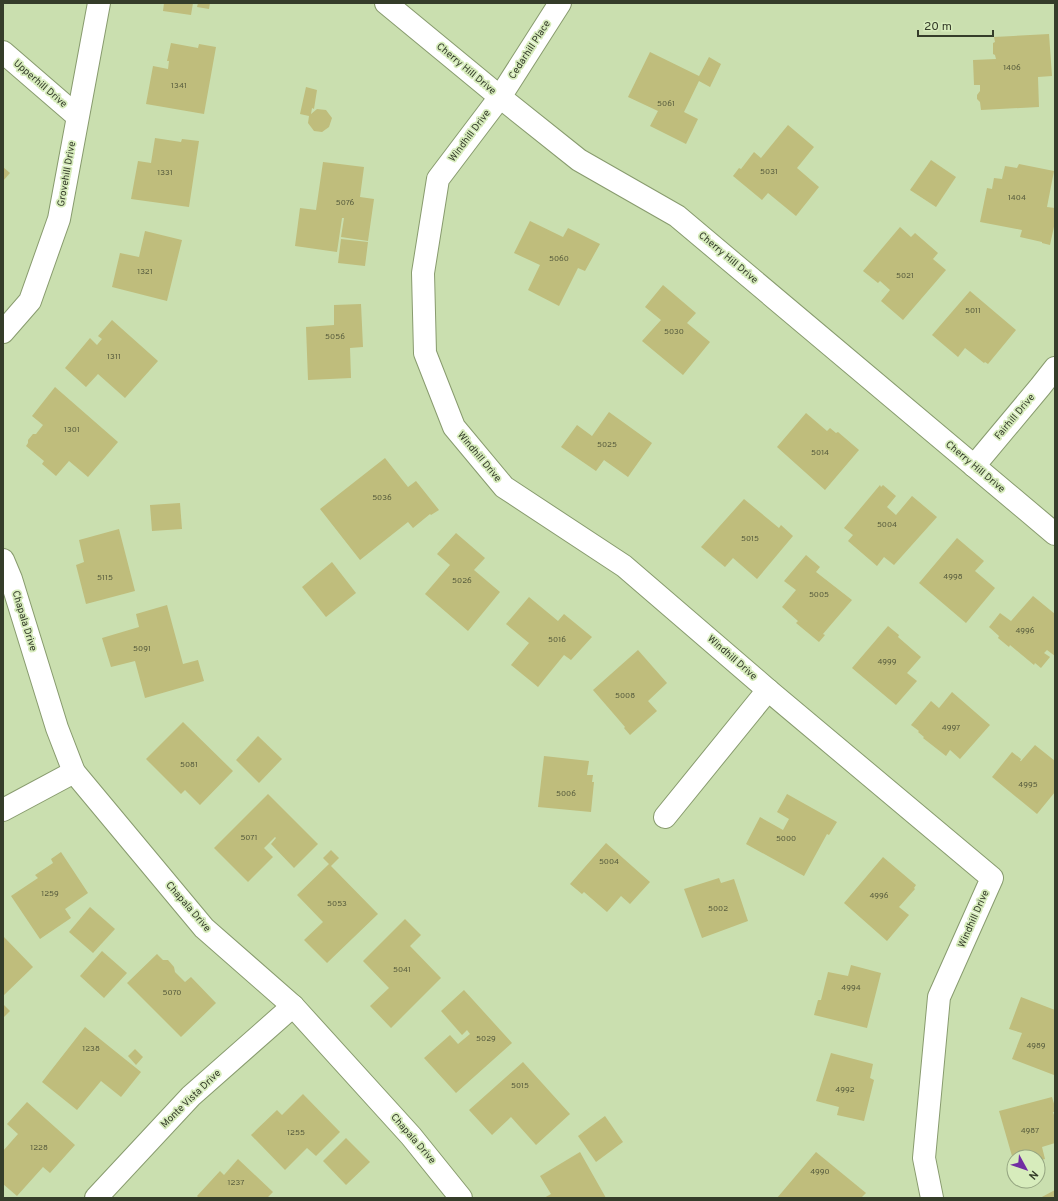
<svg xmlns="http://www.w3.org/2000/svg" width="1058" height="1201" font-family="Overpass,sans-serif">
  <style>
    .building { fill: #bfbd7c }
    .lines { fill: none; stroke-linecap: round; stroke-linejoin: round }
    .minor-casing { stroke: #889b6e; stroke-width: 24 }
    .minor { stroke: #fff; stroke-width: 22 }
    .labels { text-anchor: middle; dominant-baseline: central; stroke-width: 3.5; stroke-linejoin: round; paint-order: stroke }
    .number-label { font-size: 8px; fill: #585d3e }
    .street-label { font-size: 10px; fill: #353d2a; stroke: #d7ecbc }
  </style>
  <rect width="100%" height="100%" fill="#cadfaf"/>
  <g class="building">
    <polygon points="164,3 193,3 191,15 163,11"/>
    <polygon points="198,3 210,3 209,9 197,7"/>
    <polygon points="1049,34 1052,76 1038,77 1039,107 981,110 980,102 977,99 977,95 980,91 980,85 974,85 973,60 996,59 995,55 993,54 993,43 995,42 994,37"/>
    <polygon points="171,43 198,48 199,44 216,47 204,114 146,104 153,66 168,69 169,61 167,61"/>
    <polygon points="650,52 699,76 709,57 721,64 710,87 699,81 684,112 698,119 686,144 650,126 658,111 628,97"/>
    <polygon points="306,87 317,90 314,109 312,108 311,114 317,109 326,110 332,118 329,127 322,132 314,131 308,123 309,116 300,114"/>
    <polygon points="788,125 814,147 797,168 819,187 796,216 768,193 762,200 733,176 739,168 741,169 754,152 761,158"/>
    <polygon points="155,138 181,142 182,139 199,141 189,207 131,199 138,161 151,163"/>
    <polygon points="931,160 956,177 936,207 910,190"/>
    <polygon points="323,162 364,167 360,197 374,199 368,241 341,237 344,218 342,218 337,252 295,246 300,208 316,210"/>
    <polygon points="1019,164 1054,171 1047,207 1055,208 1055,222 1050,245 1042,243 1042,242 1020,237 1022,230 980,222 987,188 992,189 994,178 1002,179 1005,166 1017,168"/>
    <polygon points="3,167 10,173 3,181"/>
    <polygon points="530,221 563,237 568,228 600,244 585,271 578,268 559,306 528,290 540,265 514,253"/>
    <polygon points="900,227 911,237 915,233 938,253 933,259 946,270 903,320 881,301 890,290 880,281 878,283 863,271"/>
    <polygon points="145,231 182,240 167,301 112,287 120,253 139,257"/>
    <polygon points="341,239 368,242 365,266 338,263"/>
    <polygon points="663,285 696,313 687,323 710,342 683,375 642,341 661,320 645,307"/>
    <polygon points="970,291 1016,330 988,364 985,362 984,363 965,348 958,357 932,335"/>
    <polygon points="361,304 363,347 350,348 351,378 308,380 306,327 334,325 334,305"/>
    <polygon points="112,320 158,361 125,398 98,374 86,387 65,368 90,338 97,345 102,339 98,336"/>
    <polygon points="55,387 118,442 88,477 69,461 56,476 42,464 44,461 26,446 28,443 28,440 33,434 36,434 43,425 32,416"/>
    <polygon points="609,412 652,443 628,477 604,460 596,471 561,447 577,425 592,436"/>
    <polygon points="806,413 827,431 830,428 836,433 838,432 859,450 825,490 777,447"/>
    <polygon points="385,458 408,487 416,481 439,510 431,515 430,514 413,528 408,522 360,560 320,509"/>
    <polygon points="880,485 881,487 883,485 896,496 887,507 896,515 912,496 937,517 894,565 884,557 877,566 848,541 853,535 844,528"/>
    <polygon points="744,499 779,528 781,525 793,536 757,579 733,558 725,567 701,547"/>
    <polygon points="180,503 182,529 152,531 150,505"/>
    <polygon points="119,529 135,591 86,604 76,565 84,562 79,540"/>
    <polygon points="456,533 485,558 474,570 500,592 468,631 425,594 450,565 437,554"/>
    <polygon points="957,538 984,561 975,571 995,588 966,623 919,583"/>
    <polygon points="806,555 820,567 816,572 852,600 823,634 825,635 819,642 796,623 798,621 782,607 796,590 784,581"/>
    <polygon points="332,562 356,593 326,617 302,587"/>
    <polygon points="1033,596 1055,614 1055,656 1047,650 1044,653 1050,657 1041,668 1035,663 1034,665 1010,645 1009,647 998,638 999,636 989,627 1000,613 1011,621"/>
    <polygon points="529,597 558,621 564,614 592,637 571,660 564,655 538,687 511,665 529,643 506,624"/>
    <polygon points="167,605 183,664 198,660 204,681 145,698 135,661 111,667 102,638 139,627 136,614"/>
    <polygon points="888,626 899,635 898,637 921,657 907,673 917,681 896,705 852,668"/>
    <polygon points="638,650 667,683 648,701 657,711 630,735 624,728 625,727 593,690"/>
    <polygon points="952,692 990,725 960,759 950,750 946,756 923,738 924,737 918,732 919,731 911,725 931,701 939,708"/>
    <polygon points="183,722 233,771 200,805 185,790 181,794 146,759"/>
    <polygon points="258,736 282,759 259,783 236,760"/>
    <polygon points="1035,745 1055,761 1055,792 1037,814 992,777 1012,752 1021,759 1020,761 1021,761"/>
    <polygon points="544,756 589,761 587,775 593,775 592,782 594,782 591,812 538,807"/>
    <polygon points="268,794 318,844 294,868 271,844 276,838 275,837 264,848 273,857 248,882 214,848"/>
    <polygon points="787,794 837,822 829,835 827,834 804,876 746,844 760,817 783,830 789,819 777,812"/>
    <polygon points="606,843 650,882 630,904 621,896 607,912 584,892 582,894 570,884"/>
    <polygon points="331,850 339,858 331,866 378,914 327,963 304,940 323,922 297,895 329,864 323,858"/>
    <polygon points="61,852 88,893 65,909 71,918 40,939 11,896 38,878 35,875 53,863 51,859"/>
    <polygon points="883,857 916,885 914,888 915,889 899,907 909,915 887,941 844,903"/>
    <polygon points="719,878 721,883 734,879 748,921 702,938 684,889"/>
    <polygon points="90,907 115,929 93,953 69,932"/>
    <polygon points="405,919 421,935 410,946 441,978 391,1028 370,1006 389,988 363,961"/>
    <polygon points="3,936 33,967 3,996"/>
    <polygon points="102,951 127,973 104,998 80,976"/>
    <polygon points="157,954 163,960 168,960 174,967 175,972 185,982 191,977 216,1003 181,1037 127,983"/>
    <polygon points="851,965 881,973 867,1028 814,1015 818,1000 821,1000 828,972 848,976"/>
    <polygon points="464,990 512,1043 456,1093 424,1058 450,1035 458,1044 470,1034 467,1030 462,1035 441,1011"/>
    <polygon points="1021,997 1055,1010 1055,1071 1054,1075 1012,1059 1022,1033 1009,1029"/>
    <polygon points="3,1004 10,1011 3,1018"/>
    <polygon points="85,1027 141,1072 121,1097 101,1081 77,1110 42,1082"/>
    <polygon points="135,1049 143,1057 136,1065 128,1056"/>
    <polygon points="831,1053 873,1064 870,1078 874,1080 864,1121 837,1115 839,1107 816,1101"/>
    <polygon points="523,1062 570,1114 536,1145 511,1117 492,1135 469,1110"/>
    <polygon points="303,1094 340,1132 316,1156 307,1148 285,1170 251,1135 277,1110 282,1115"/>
    <polygon points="1052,1097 1055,1107 1055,1112 1053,1112 1055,1118 1055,1143 1042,1147 1045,1159 1038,1161 1038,1157 1014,1157 1014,1163 999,1111"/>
    <polygon points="27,1102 75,1145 50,1173 43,1167 17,1196 3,1184 3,1151 18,1134 7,1124"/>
    <polygon points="605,1116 623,1142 596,1162 578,1136"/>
    <polygon points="346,1138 370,1162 346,1185 323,1161"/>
    <polygon points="580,1152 606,1198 544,1198 551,1194 540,1176"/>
    <polygon points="816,1152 866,1193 861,1198 777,1198"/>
    <polygon points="238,1159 273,1192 267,1198 199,1198 197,1196 220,1171 224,1175"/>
    <polygon points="1055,1190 1055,1198 1040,1198"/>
  </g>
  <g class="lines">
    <g class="minor-casing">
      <g id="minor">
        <polyline points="386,3 500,97 579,160 677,216 1055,534"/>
        <polyline points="560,3 500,97 438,179 423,273 425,353 454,427 504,487 624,566 768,690 992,878 939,997 924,1158 932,1198"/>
        <polyline points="3,52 77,116"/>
        <polyline points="3,332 30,301 59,219 99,3"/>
        <polyline points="974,466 1040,387 1055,368"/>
        <polyline points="3,560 11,579 57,728 74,772 204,928 293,1006 411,1136 461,1198"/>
        <polyline points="3,810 74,772"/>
        <polyline points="665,817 768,690"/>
        <polyline points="96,1198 191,1096 293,1006"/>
      </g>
    </g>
    <use href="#minor" class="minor"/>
  </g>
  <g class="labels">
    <g class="number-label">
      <text x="1012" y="68">1406</text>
      <text x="179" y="86">1341</text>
      <text x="666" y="104">5061</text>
      <text x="769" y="172">5031</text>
      <text x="165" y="173">1331</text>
      <text x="1017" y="198">1404</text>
      <text x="345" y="203">5076</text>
      <text x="559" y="259">5060</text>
      <text x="145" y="272">1321</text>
      <text x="905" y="276">5021</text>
      <text x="973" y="311">5011</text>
      <text x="674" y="332">5030</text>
      <text x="335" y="337">5056</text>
      <text x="114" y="357">1311</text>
      <text x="72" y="430">1301</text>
      <text x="607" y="445">5025</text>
      <text x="820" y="453">5014</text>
      <text x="382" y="498">5036</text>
      <text x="887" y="525">5004</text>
      <text x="750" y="539">5015</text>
      <text x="953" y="577">4998</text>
      <text x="105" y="578">5115</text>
      <text x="462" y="581">5026</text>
      <text x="819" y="595">5005</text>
      <text x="1025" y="631">4996</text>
      <text x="557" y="640">5016</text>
      <text x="142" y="649">5091</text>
      <text x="887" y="662">4999</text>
      <text x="625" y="696">5008</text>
      <text x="951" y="728">4997</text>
      <text x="189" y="765">5081</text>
      <text x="1028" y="785">4995</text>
      <text x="566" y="794">5006</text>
      <text x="249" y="838">5071</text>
      <text x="786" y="839">5000</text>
      <text x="609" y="862">5004</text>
      <text x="50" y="894">1259</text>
      <text x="879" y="896">4996</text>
      <text x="337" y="904">5053</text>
      <text x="718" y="909">5002</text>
      <text x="402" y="970">5041</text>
      <text x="851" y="988">4994</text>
      <text x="172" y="993">5070</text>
      <text x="486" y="1039">5029</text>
      <text x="1036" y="1046">4989</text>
      <text x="91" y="1049">1238</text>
      <text x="520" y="1086">5015</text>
      <text x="845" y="1090">4992</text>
      <text x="1030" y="1131">4987</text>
      <text x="296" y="1133">1255</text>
      <text x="39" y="1148">1228</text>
      <text x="820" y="1172">4990</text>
      <text x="236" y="1183">1237</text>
    </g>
    <g class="street-label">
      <text transform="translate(530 50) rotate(-57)">Cedarhill Place</text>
      <text transform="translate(466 69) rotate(40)">Cherry Hill Drive</text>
      <text transform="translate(40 84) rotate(41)">Upperhill Drive</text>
      <text transform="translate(470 136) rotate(-53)">Windhill Drive</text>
      <text transform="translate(67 174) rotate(-80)">Grovehill Drive</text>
      <text transform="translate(728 258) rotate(40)">Cherry Hill Drive</text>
      <text transform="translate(1015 417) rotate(-50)">Fairhill Drive</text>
      <text transform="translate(479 457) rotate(50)">Windhill Drive</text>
      <text transform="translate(975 467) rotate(40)">Cherry Hill Drive</text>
      <text transform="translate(24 621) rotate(73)">Chapala Drive</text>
      <text transform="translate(732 658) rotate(41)">Windhill Drive</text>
      <text transform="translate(188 907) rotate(49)">Chapala Drive</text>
      <text transform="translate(974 919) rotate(-66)">Windhill Drive</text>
      <text transform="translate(191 1099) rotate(-44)">Monte Vista Drive</text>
      <text transform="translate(413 1139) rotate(49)">Chapala Drive</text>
    </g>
  </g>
  <rect width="1058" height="1201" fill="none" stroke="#353d2a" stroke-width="8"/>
  <g transform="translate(1026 1169) rotate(130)"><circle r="19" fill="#d7ecbc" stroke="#96a682"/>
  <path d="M0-3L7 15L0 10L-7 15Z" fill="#712da2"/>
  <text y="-6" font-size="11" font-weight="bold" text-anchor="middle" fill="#353d2a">N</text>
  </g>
  <path d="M918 30v6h75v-6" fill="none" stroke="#353d2a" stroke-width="2"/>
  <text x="924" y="30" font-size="12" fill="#353d2a" stroke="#d7ecbc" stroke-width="3" paint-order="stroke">20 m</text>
</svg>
